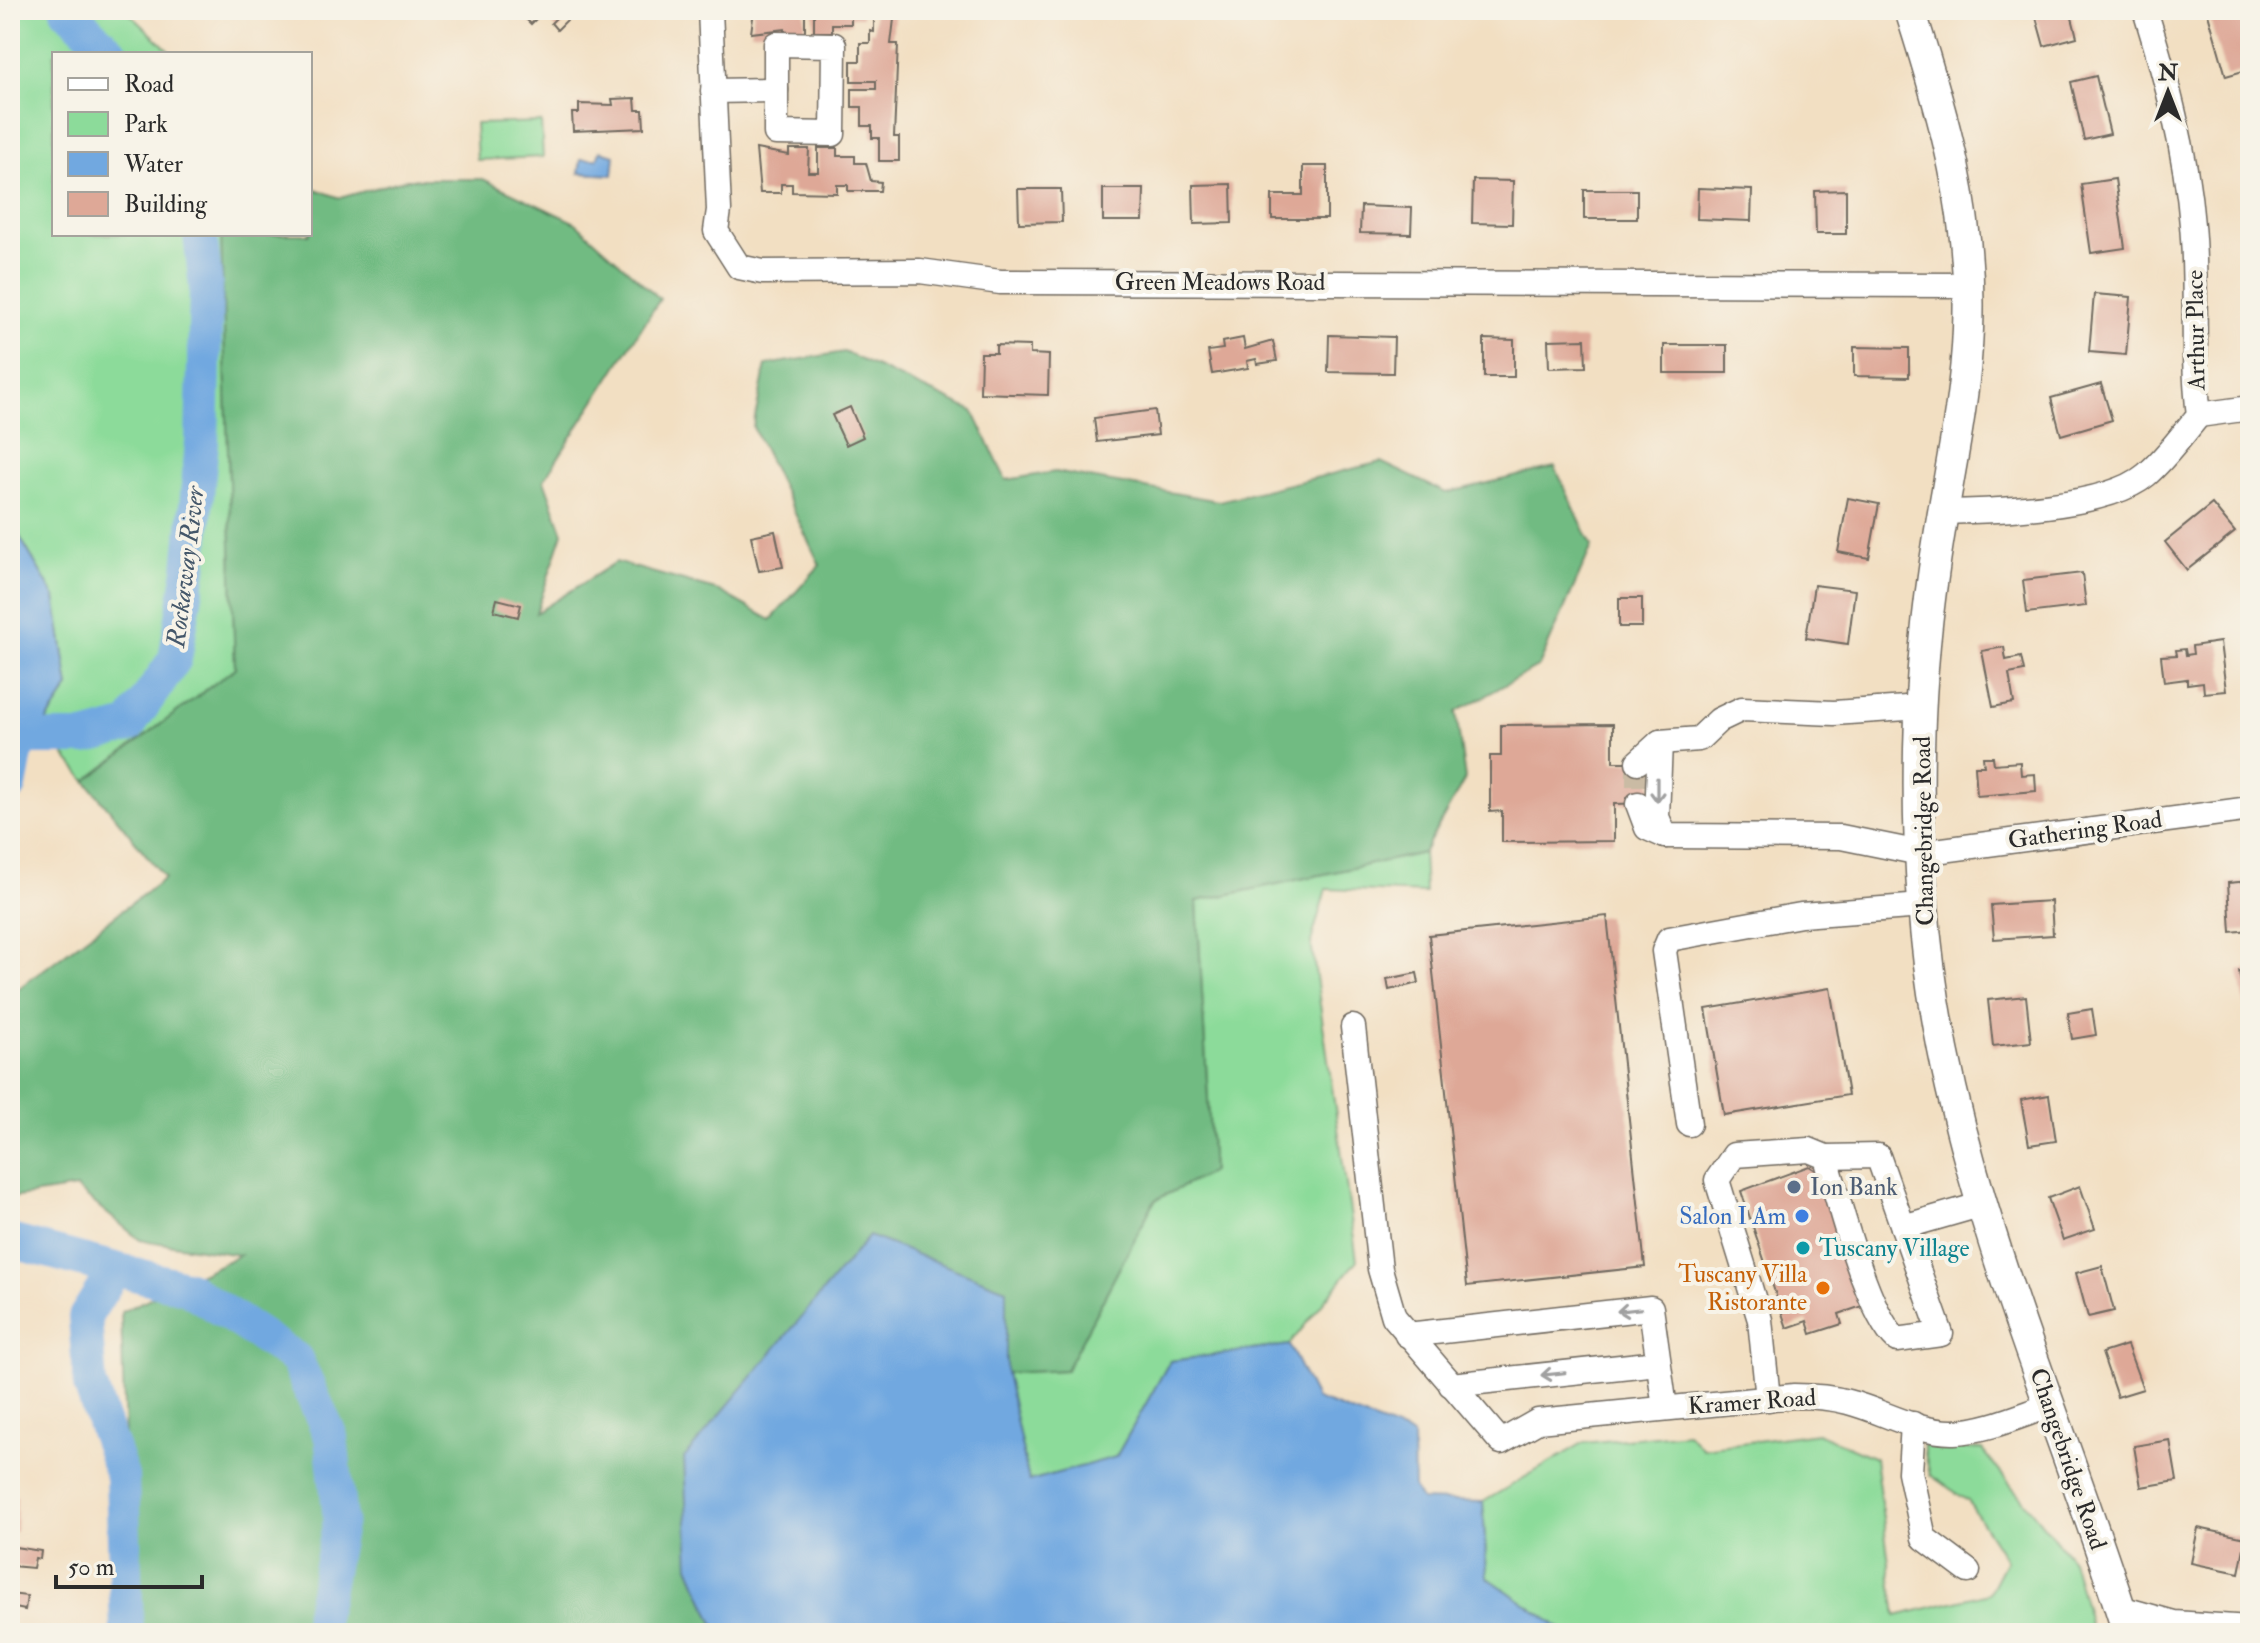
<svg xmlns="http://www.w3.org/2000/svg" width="2260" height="1643" font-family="'IM FELL Double Pica',serif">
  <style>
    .green { fill: #8cdb9a; stroke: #5c8362; stroke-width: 2 }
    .forest { fill: #71bb82; stroke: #4e7356; stroke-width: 2 }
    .water { fill: #71a8e0; stroke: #4e6a86; stroke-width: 2 }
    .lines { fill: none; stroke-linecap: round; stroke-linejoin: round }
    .river { stroke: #71a8e0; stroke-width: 34 }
    .building { fill: #dea897 }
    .minor-tunnel { stroke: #cabba4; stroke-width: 24; stroke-dasharray: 24 12; stroke-linecap: butt }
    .minor-casing { stroke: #716a60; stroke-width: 27 }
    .major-casing { stroke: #716a60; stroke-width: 33 }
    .minor { stroke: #fff; stroke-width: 24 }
    .major { stroke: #fff; stroke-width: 30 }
    .oneway { stroke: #a0a0a0 }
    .service-dot { fill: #5c6f8a; stroke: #f7f3e8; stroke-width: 3 }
    .shop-dot { fill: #3f7fe0; stroke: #f7f3e8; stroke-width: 3 }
    .culture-dot { fill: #0f9aa8; stroke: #f7f3e8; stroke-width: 3 }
    .food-dot { fill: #e8710a; stroke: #f7f3e8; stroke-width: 3 }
    .labels { text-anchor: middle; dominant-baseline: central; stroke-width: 8; stroke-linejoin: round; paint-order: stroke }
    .street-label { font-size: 24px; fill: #2b2b2b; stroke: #f7f3e8 }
    .service-label { font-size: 24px; fill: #4e5e75; stroke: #f7f3e8; text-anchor: start }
    .shop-label { font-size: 24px; fill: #366cbe; stroke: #f7f3e8; text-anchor: end }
    .culture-label { font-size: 24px; fill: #0d838f; stroke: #f7f3e8; text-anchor: start }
    .food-label { font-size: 24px; fill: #c56008; stroke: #f7f3e8; text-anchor: end }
    .water-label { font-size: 26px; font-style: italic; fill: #44576a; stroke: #f7f3e8 }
  </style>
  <rect width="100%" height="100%" fill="#f7f3e8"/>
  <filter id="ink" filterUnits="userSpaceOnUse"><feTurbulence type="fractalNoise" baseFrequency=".0125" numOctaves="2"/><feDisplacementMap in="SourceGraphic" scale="16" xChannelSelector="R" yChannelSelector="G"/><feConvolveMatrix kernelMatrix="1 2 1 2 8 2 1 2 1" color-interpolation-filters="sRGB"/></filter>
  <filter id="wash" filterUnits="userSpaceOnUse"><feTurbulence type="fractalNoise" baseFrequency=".006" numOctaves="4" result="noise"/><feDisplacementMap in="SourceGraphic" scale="32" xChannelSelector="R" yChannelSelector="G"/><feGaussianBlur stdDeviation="1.8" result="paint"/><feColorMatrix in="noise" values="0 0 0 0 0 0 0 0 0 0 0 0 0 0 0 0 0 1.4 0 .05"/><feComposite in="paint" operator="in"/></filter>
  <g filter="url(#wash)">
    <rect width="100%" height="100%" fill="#f2dfc2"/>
    <g class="green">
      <polygon points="10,10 126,10 173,54 54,54 54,234 221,234 235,668 86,781 42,728 69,687 55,597 10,520"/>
      <polygon points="541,122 543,157 477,160 475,124"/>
      <polygon points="1423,853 1425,893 1326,889 1311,942 1357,1260 1289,1345 1170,1361 1116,1457 1029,1481 1006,1373 1066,1370 1155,1200 1212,1172 1197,901"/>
      <polygon points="1687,1433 1703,1448 1817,1433 1875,1458 1896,1616 1989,1593 2006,1560 1968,1501 1930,1475 1923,1445 1982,1450 2072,1560 2092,1633 1567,1633 1487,1577 1483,1502 1583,1443"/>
    </g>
    <polygon class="forest" points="407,179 483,179 576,223 660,299 544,480 563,533 536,613 616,562 719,591 771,620 820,565 753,427 766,365 844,352 973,411 1006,480 1055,472 1219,501 1381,462 1446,493 1555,467 1592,546 1539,666 1456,712 1465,779 1423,853 1197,901 1212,1172 1155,1200 1066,1370 1006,1373 1006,1289 689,1566 718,1633 131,1633 121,1312 240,1255 140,1240 76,1188 10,1198 10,995 165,878 86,781 235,668 221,234 310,234 310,187 340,198"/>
    <g class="water">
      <polygon points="600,151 615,155 613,175 579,173 581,159 597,159"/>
      <polygon points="10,520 55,597 69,687 42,728 10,757"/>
      <polygon points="869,1236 1006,1289 1006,1373 1029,1481 1116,1457 1170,1361 1289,1345 1316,1399 1413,1435 1414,1488 1421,1500 1483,1502 1487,1577 1567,1633 718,1633 689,1566 684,1458"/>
    </g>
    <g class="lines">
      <g class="river">
        <polyline points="67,10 113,54"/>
        <polyline points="10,786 19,738 84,738 129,726 175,659 190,570 202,442 206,287 200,234"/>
        <polyline points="10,1241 115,1269 85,1317 90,1385 122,1476 127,1633"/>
        <polyline points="115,1269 188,1288 296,1359 331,1437 340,1520 318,1633"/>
      </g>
    </g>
    <g id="blocks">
      <g class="building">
        <polygon points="517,10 545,10 531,24"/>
        <polygon points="548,10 570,10 571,16 557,30 551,23 556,18"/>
        <polygon points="754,10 805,10 805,33 785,33 785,29 751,33"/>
        <polygon points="814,10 862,10 862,17 851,17 851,24 832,24 832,32 814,32"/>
        <polygon points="2034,10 2070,10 2077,37 2044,46"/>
        <polygon points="2207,10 2249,10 2250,69 2226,76"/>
        <polygon points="874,11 895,11 891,44 898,44 894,137 899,137 899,161 879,161 879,138 872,138 872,126 862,126 862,107 852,107 852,89 876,89 876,81 851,81 851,61 860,61 860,43 870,43 870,31 874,32"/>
        <polygon points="2096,76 2110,134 2084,140 2071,82"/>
        <polygon points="635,98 636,110 643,110 644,128 573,131 572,113 579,113 579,104 613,105 612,99"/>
        <polygon points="818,148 837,148 837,156 855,156 855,163 866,163 871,181 881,182 880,191 848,191 848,185 837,185 837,193 792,192 792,184 781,184 781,193 760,193 756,149 789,155 789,149 809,149 808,172 818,172"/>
        <polygon points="1303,166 1327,166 1327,219 1272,219 1272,195 1303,195"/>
        <polygon points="2115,179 2125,248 2091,253 2081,184"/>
        <polygon points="1473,180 1513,181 1512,224 1472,223"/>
        <polygon points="1231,184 1232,223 1194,224 1193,185"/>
        <polygon points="1698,188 1752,190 1751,221 1697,219"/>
        <polygon points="1018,189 1061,189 1062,222 1019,223"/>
        <polygon points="1103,189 1144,189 1143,221 1103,221"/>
        <rect x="1584" y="190" width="53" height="29"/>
        <polygon points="1846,190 1846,234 1816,234 1815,191"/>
        <polygon points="1361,206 1412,208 1411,234 1360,233"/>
        <polygon points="2094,294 2131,297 2126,355 2089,352"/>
        <polygon points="1329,335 1394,337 1393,373 1328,372"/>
        <polygon points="1243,338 1245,349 1273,341 1277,361 1257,364 1256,359 1247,361 1248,368 1212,374 1208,351 1223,349 1222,342"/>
        <polygon points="1484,339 1514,340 1514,377 1484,377"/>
        <polygon points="1585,339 1586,367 1549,368 1548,340"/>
        <polygon points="996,345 1030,346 1030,354 1049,355 1048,395 980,393 981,353 996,353"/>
        <rect x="1664" y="345" width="63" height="28"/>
        <polygon points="1854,347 1909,348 1909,377 1854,376"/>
        <polygon points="2101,384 2112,420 2061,435 2051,398"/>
        <polygon points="850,407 863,437 846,445 832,415"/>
        <polygon points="1155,410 1158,435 1097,442 1094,418"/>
        <polygon points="1848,498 1879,504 1869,558 1838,552"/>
        <polygon points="2212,504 2235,532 2187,570 2165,542"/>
        <polygon points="775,531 783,567 759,571 751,536"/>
        <polygon points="2082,573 2086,606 2027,613 2023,580"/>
        <polygon points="1814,585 1855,590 1848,644 1806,638"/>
        <rect x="1619" y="598" width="23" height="29"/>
        <polygon points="497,599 521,605 518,617 494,611"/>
        <polygon points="2220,642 2226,691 2204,693 2203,682 2187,684 2187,679 2164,682 2161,656 2177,655 2176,650 2185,649 2186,655 2193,654 2192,646"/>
        <polygon points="2004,647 2006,660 2021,657 2024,671 2009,674 2014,703 1993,707 1982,651"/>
        <polygon points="1613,724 1613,762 1651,762 1652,803 1614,804 1614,841 1502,842 1502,811 1490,812 1490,756 1501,756 1501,725"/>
        <polygon points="1983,757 1993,757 1994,764 2020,762 2021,775 2035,774 2036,791 1977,796 1975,766 1984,766"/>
        <polygon points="2250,881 2250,930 2231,932 2228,883"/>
        <polygon points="2051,901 2053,935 1994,939 1991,905"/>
        <polygon points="1607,916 1645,1267 1467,1286 1429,935"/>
        <polygon points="2250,969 2250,1016 2247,1016 2239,971"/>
        <polygon points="1417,973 1419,983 1389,990 1387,979"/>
        <polygon points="1830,988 1848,1095 1724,1115 1706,1009"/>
        <polygon points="2026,996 2031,1042 1993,1046 1988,1000"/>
        <polygon points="2092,1009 2096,1035 2072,1039 2068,1013"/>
        <polygon points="2250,1058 2250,1082 2246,1083 2242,1060"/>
        <polygon points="2049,1095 2056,1141 2029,1145 2021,1100"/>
        <polygon points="1809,1166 1820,1173 1865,1305 1839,1314 1842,1324 1811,1334 1807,1321 1787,1328 1741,1191"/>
        <polygon points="2080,1186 2095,1229 2063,1240 2048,1198"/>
        <polygon points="2102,1266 2114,1311 2088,1317 2076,1273"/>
        <polygon points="2127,1345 2143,1389 2117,1397 2102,1353"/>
        <polygon points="2170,1440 2177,1481 2141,1487 2134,1446"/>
        <polygon points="10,1496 17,1496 16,1532 10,1532"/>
        <polygon points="2198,1528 2246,1538 2239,1573 2191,1563"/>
        <polygon points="15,1547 41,1551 40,1559 35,1558 33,1568 12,1566"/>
        <polygon points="10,1594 27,1596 25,1610 10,1607"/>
      </g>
    </g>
  </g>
  <g filter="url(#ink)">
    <use href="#blocks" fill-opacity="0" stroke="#716a60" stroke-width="2"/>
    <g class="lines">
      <polyline class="minor-tunnel" points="1638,762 1638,804"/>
      <g class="minor-casing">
        <g id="minor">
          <polyline points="710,10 719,210 716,231 739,267 763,272 920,271 1000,282 1966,285"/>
          <polygon points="776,44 834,45 833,134 776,133"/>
          <polyline points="713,91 776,90"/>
          <polyline points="2199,415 2250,408"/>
          <path d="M1943 512C1995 511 2107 508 2146 475 2166 458 2182 435 2199 415 2191 352 2198 289 2192 225 2186 151 2167 81 2145 10"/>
          <polyline points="1660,742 1657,817 1665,836"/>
          <polyline points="1638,762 1660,742 1699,739 1719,720 1742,709 1834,713 1921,707"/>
          <polyline points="1638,804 1647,828 1665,836 1841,837 1920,853 2250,809"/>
          <path d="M1353 1027 1380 1269 1394 1317 1501 1442 1538 1421 1794 1396C1812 1396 1830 1397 1848 1402 1883 1411 1918 1433 1954 1432 1986 1431 2019 1416 2049 1406"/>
          <polyline points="1689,1124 1664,951 1669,939 1801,915 1923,906"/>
          <polyline points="1826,1157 1878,1156 1903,1227"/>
          <polyline points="1407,1335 1651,1308 1665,1408"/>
          <polyline points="1451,1385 1658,1363"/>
          <path d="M1768 1399 1760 1320 1717 1180 1734 1155 1809 1150 1826 1157C1837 1197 1868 1316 1897 1340L1941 1334 1903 1227 1983 1204"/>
          <polyline points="1913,1424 1910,1472 1924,1538 1968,1571"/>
          <polyline points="2120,1608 2174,1623 2250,1628"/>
        </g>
      </g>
      <g class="major-casing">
        <path id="major" d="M1910 10C1944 116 1973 216 1968 329 1965 409 1945 490 1934 569 1918 678 1915 793 1923 903 1940 1157 2053 1393 2128 1633"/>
      </g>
      <use href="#minor" class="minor"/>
      <use href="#major" class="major"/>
    </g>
    <defs><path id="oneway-shaft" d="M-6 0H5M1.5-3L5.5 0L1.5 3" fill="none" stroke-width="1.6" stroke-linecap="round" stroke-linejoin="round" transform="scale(2)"/></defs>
    <g class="oneway">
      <use href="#oneway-shaft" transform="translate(1657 790) rotate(90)"/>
      <use href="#oneway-shaft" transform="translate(1629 1310) rotate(174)"/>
      <use href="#oneway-shaft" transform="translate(1553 1374) rotate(174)"/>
    </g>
  </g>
  <circle class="service-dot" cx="1794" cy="1187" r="8"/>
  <circle class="shop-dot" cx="1802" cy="1216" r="8"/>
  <circle class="culture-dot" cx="1803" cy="1248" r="8"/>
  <circle class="food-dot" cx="1823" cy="1288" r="8"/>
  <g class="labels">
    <g class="street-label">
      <text x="1220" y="282">Green Meadows Road</text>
      <text transform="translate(2196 330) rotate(-91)">Arthur Place</text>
      <text transform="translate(2085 830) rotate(-8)">Gathering Road</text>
      <text transform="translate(1924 831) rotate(-91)">Changebridge Road</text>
      <text transform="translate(1752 1402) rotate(-4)">Kramer Road</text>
      <text transform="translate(2068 1459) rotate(71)">Changebridge Road</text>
    </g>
    <g class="service-label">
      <text x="1810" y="1187">Ion Bank</text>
    </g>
    <g class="shop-label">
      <text x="1786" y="1216">Salon I Am</text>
    </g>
    <g class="culture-label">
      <text x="1819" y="1248">Tuscany Village</text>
    </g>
    <g class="food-label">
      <text x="1807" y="1274">Tuscany Villa<tspan x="1807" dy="28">Ristorante</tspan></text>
    </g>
    <g class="water-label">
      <text transform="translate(186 567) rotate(-83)">Rockaway River</text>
    </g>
  </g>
  <rect width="2260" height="1643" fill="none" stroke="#f7f3e8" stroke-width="40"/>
  <rect x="52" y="52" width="260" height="184" fill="#f7f3e8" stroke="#a5a39c" stroke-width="2"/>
  <rect x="68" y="78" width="40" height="12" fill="#ffffff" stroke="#a5a39c" stroke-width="2"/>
  <text x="124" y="92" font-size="24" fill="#2b2b2b">Road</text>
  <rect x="68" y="112" width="40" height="24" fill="#8cdb9a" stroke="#a5a39c" stroke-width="2"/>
  <text x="124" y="132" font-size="24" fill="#2b2b2b">Park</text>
  <rect x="68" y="152" width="40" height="24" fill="#71a8e0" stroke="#a5a39c" stroke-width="2"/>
  <text x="124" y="172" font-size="24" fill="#2b2b2b">Water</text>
  <rect x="68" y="192" width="40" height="24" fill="#dea897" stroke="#a5a39c" stroke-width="2"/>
  <text x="124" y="212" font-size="24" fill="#2b2b2b">Building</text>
  <g transform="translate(2168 92)" stroke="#f7f3e8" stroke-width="6" paint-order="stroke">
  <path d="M0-6L14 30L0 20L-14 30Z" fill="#2b2b2b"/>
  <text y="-12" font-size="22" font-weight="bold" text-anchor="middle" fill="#2b2b2b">N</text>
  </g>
  <path d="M56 1575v12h146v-12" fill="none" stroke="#2b2b2b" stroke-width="4"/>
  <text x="68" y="1575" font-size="24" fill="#2b2b2b" stroke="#f7f3e8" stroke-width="6" paint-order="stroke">50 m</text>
</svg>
